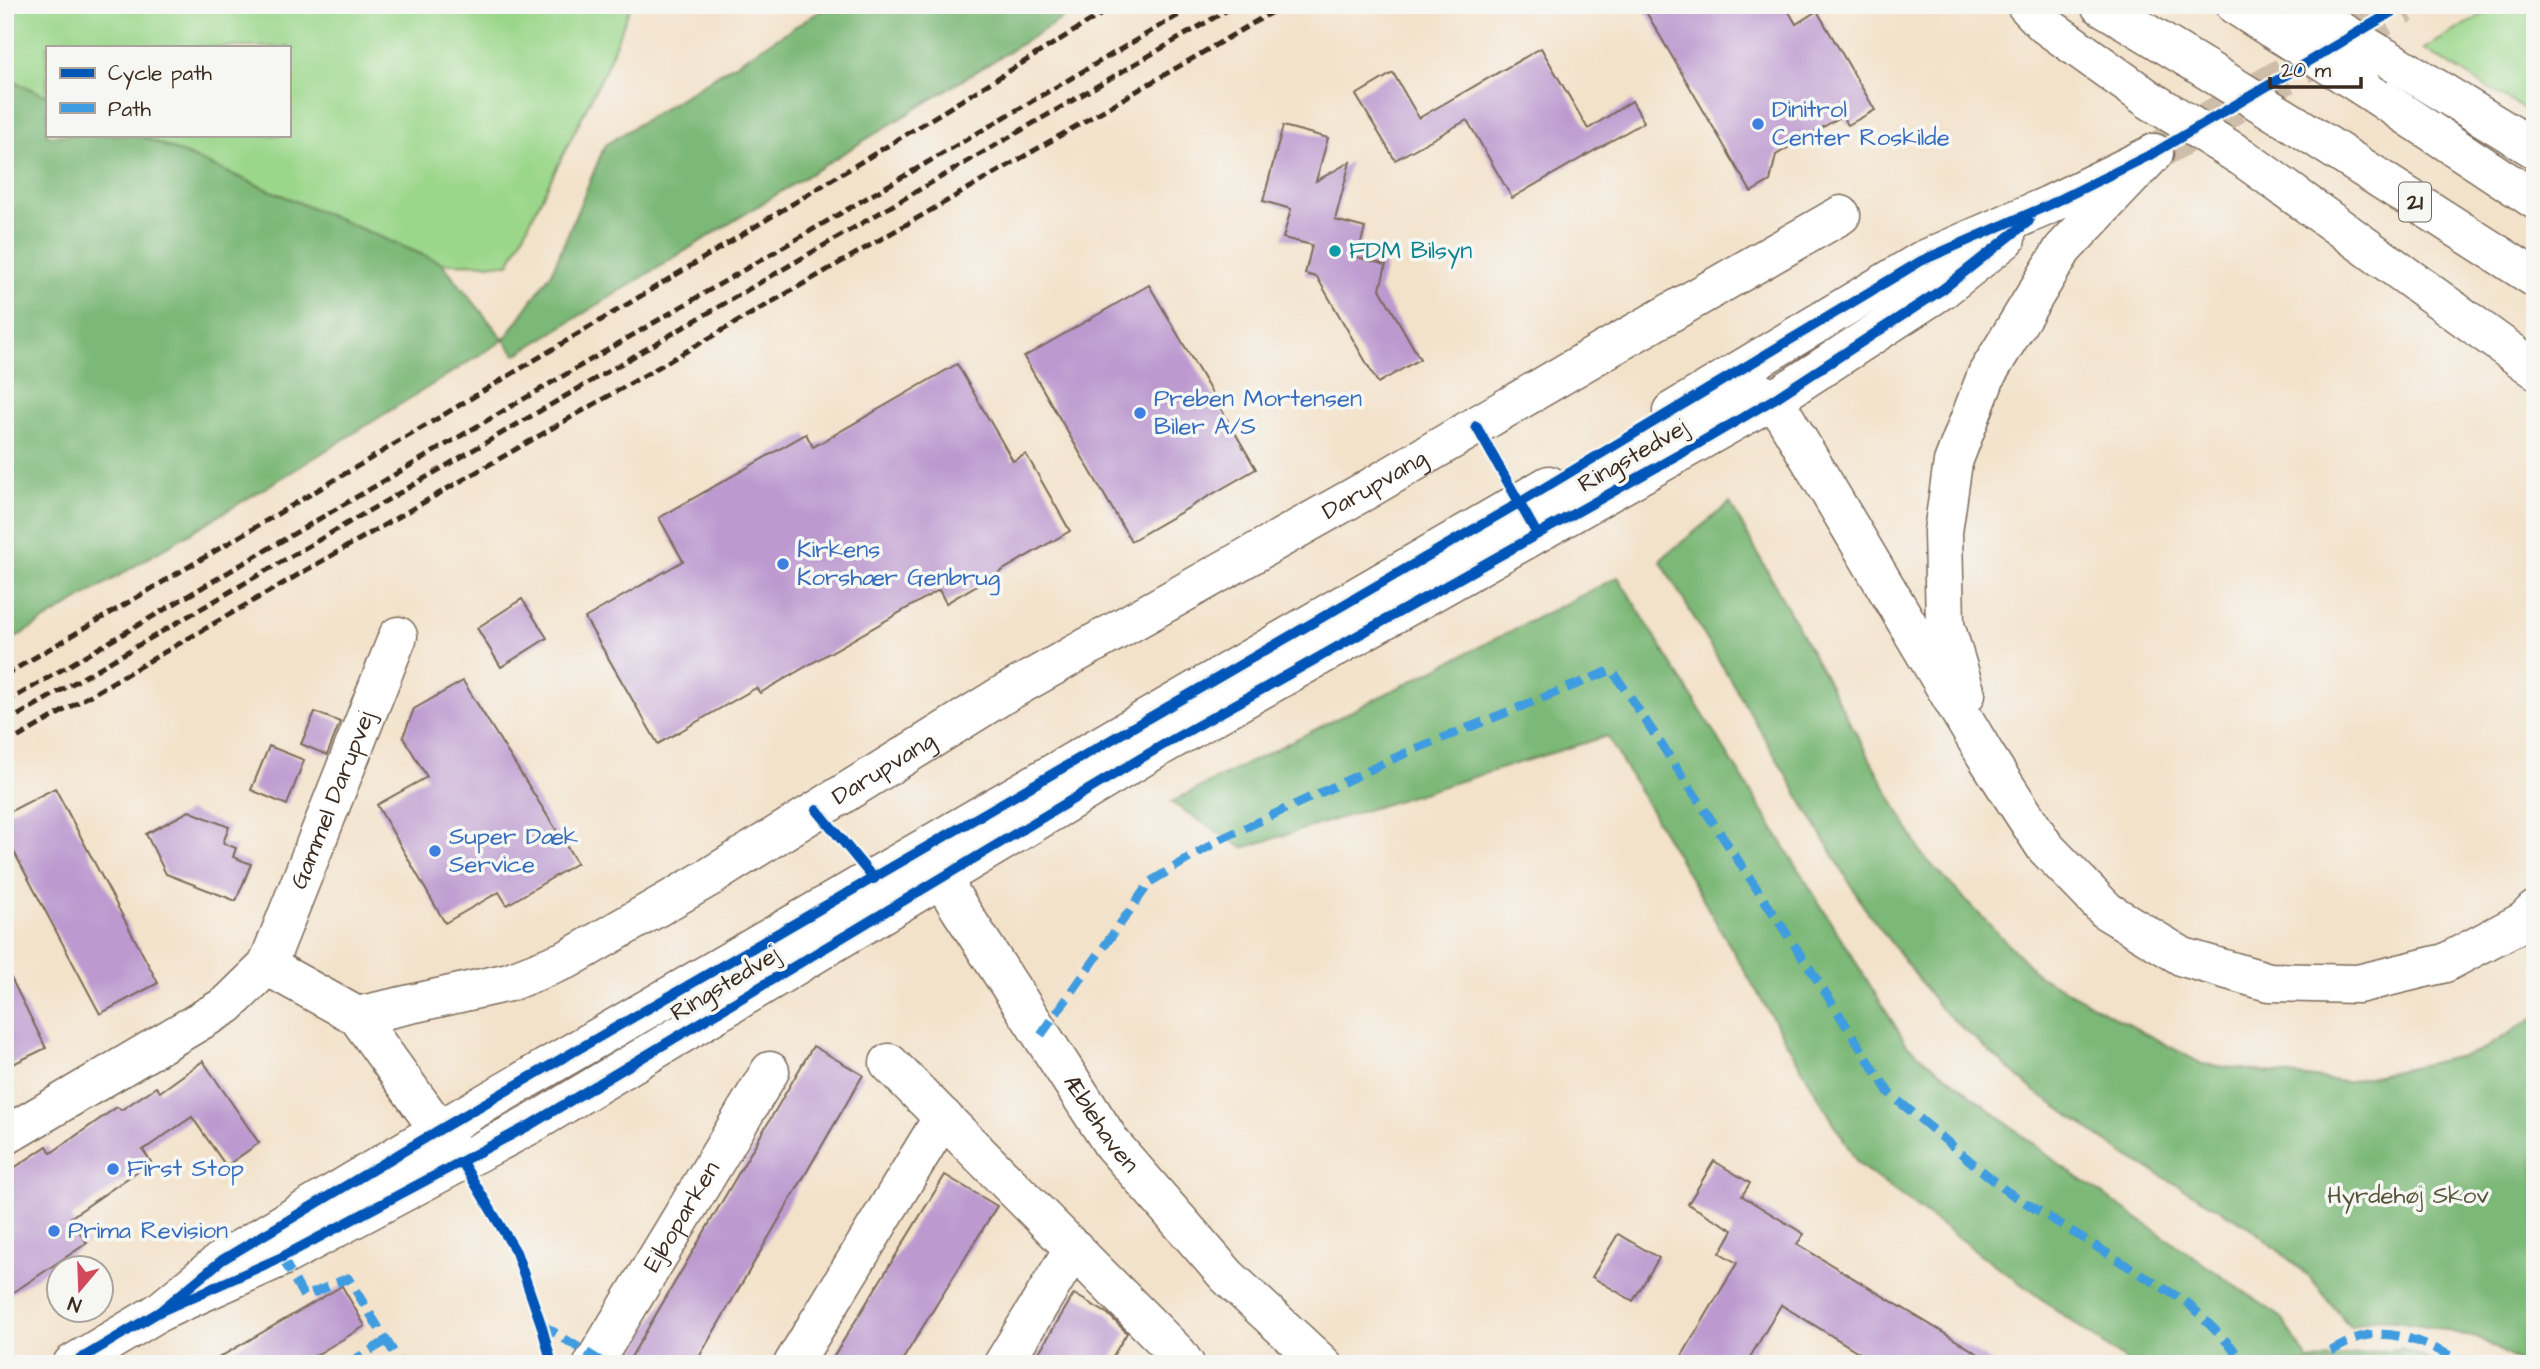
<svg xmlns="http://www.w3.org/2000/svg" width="2540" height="1369" font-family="'Architects Daughter',sans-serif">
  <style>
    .green { fill: #9bd78b; stroke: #6b8054; stroke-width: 2 }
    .forest { fill: #7cb877; stroke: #5c714a; stroke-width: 2 }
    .building { fill: #bc99cf }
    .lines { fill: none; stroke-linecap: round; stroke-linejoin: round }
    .major-tunnel { stroke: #cebda8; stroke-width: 38; stroke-dasharray: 38 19; stroke-linecap: butt }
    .minor-casing { stroke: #7b6a5a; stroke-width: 41 }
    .highway-casing { stroke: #7b6a5a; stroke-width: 41 }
    .minor { stroke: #fff; stroke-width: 38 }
    .highway { stroke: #fff; stroke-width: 38 }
    .rail { stroke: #3b2a1e; stroke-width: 5; stroke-dasharray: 10 5; stroke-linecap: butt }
    .highway-bridge-casing { stroke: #7b6a5a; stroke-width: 41; stroke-linecap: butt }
    .highway-bridge { stroke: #fff; stroke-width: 38 }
    .quiet { stroke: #3f9ce0; stroke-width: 9; stroke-dasharray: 18 9; stroke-linecap: butt }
    .cycleway-casing { stroke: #f6f6f2; stroke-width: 15 }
    .cycleway { stroke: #0057b8; stroke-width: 10 }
    .shop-dot { fill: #3f7fe0; stroke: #f6f6f2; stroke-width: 2.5 }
    .culture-dot { fill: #0f9aa8; stroke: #f6f6f2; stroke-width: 2.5 }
    .labels { text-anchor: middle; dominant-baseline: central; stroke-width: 7; stroke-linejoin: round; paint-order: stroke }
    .shield { fill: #f6f6f2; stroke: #73675e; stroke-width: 2 }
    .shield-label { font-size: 23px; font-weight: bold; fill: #3b2a1e }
    .shop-label { font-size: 24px; fill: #366cbe; stroke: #f6f6f2; text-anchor: start }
    .culture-label { font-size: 24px; fill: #0d838f; stroke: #f6f6f2; text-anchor: start }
    .street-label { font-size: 24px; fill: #3b2a1e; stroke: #f6f6f2 }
    .park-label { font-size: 24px; fill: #535539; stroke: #f6f6f2 }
  </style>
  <rect width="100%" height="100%" fill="#f6f6f2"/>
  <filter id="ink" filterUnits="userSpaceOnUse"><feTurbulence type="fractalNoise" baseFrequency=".0143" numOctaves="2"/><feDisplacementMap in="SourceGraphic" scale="14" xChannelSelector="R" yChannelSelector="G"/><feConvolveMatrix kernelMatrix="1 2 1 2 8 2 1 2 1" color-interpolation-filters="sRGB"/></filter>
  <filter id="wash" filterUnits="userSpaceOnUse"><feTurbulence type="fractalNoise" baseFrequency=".00686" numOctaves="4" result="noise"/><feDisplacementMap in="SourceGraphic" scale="28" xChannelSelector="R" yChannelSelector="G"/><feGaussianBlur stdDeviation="1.57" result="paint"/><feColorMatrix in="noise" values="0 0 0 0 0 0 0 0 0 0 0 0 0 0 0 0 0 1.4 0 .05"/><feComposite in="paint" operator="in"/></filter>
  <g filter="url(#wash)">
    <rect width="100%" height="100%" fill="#f3e2ca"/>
    <g class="green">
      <polygon points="5,5 631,5 605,70 509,264 442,263 139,135 289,135 289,47 47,47 47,96 5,78"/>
      <polygon points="2499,5 2535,5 2535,116 2424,49"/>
    </g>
    <g class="forest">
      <polygon points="830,5 1084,5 516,355 504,340 288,474 5,644 5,78 47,96 47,135 139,135 442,263 504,340 552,272 605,145"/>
      <polygon points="1730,503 1923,856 2039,976 2202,1064 2346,1082 2479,1052 2535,1017 2535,1364 2523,1364 2480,1339 2433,1327 2376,1318 2350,1327 2309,1276 2250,1227 2125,1155 2032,1089 1941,1009 1864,907 1660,560"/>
      <polygon points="1618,577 1907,1045 2060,1165 2282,1318 2308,1361 2402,1348 2437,1364 2130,1364 1858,1164 1607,736 1243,848 1171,802"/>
    </g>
    <g id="blocks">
      <g class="building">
        <polygon points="1642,5 1785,5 1796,24 1817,11 1875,110 1848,125 1842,116 1776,155 1770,181 1751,192"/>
        <polygon points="1541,48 1588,129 1632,101 1644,122 1512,198 1467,120 1395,160 1356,95 1393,73 1419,118"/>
        <polygon points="1283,126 1328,138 1316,181 1350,162 1335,220 1365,228 1357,257 1386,265 1380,289 1420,359 1378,383 1317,277 1305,274 1312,245 1283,238 1291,209 1263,201"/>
        <polygon points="1149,285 1256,469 1131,541 1024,357"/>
        <polygon points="957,364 1013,461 1026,454 1070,531 946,603 939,590 760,693 756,688 658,744 585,618 683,561 659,518 806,434 813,447"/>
        <polygon points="522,599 547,638 501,667 477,628"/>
        <polygon points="463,681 577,863 507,905 499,892 445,923 377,805 427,777 403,737 414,709"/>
        <polygon points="315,712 340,722 327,755 301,744"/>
        <polygon points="269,746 304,760 287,805 251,790"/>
        <polygon points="55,788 158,983 100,1014 5,835 5,814"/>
        <polygon points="189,811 229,827 223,843 236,848 233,857 251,864 236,901 166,874 146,834"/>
        <polygon points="5,966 46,1048 5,1068"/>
        <polygon points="813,1046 863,1075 695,1364 627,1364"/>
        <polygon points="203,1061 259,1143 226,1166 192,1117 143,1150 151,1162 70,1218 87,1243 5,1298 5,1174 47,1146 51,1153 117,1107 121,1110 156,1087 160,1092"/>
        <polygon points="1714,1161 1750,1183 1742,1196 1804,1234 1797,1244 1995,1364 1878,1364 1781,1305 1746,1364 1677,1364 1737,1263 1720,1253 1733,1230 1688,1204"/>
        <polygon points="945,1175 997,1206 900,1364 829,1364"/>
        <polygon points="1618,1234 1659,1258 1633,1301 1592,1277"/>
        <polygon points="342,1286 365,1326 301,1364 208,1364"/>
        <polygon points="1074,1294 1108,1314 1127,1333 1108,1364 1032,1364"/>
      </g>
    </g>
  </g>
  <g filter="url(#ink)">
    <use href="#blocks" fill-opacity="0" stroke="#7b6a5a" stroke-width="2"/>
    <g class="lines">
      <polyline class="major-tunnel" points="2154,153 2404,5"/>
      <g class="minor-casing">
        <g id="minor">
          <polyline points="1672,411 1921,261 2049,205 2149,156"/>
          <path id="s1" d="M928 857 960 909 1112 1144 1227 1276 1322 1364"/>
          <polyline points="267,966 357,1016"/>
          <polyline points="889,1063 1178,1354 1185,1364"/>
          <path id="s2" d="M5 1136 227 1005 267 966 398 636"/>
          <path id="s3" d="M454 1151 357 1016 509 982 568 959 708 878 1004 694 1370 488 1593 357 1841 215"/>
          <polyline points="159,1312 222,1260 439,1130 1549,485"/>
          <polyline points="72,1364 159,1312 282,1257 530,1125 1163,745 1774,399 1943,289 2006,239"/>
          <path id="s4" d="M593 1364 770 1071"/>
          <polyline points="793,1364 943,1117"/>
          <polyline points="1003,1364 1074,1248"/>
        </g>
      </g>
      <g class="highway-casing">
        <g id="highway">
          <polyline points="2026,5 2044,24 2150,100"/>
          <polyline points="2100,5 2204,68"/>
          <polyline points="2235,5 2272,29"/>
          <polyline points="2398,65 2535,149"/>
          <polyline points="2362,86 2535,200"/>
          <polyline points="2296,125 2535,278"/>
          <polyline points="2242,157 2535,369"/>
          <polyline points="1519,503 1583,483 1718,404 1758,392 1774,399 1986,756 2045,847 2107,911 2183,957 2269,982 2358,984 2445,963 2524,921 2535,910"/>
          <polyline points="1966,694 1945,625 1943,532 1953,462 1987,374 2063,249 2154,153"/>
        </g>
      </g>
      <use href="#minor" class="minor"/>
      <use href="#highway" class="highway"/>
      <g class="rail">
        <path d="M5 675C378 456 748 233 1116 5"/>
        <polyline points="5,703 1196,5"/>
        <polyline points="5,723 1236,5"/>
        <path d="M5 745C431 496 859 254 1284 5"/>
      </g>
      <g class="highway-bridge-casing">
        <g id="highway-bridge">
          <polyline points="2304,9 2398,65"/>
          <polyline points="2272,29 2362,86"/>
          <polyline points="2204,68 2296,125"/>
          <polyline points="2150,100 2242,157"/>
        </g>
      </g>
      <use href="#highway-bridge" class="highway-bridge"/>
      <g class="quiet">
        <polyline points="1041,1035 1150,882 1221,839 1408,752 1612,670 1816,978 1889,1093 2005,1190 2189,1304 2230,1345 2244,1364"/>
        <polyline points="282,1257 304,1297 348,1278 401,1364"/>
        <polyline points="541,1324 605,1364"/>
        <path d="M2331 1351C2340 1347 2350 1340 2360 1337 2397 1326 2435 1349 2468 1364"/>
        <polyline points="347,1364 388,1340"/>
      </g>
      <g class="cycleway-casing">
        <g id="cycleway">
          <polyline points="1476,426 1537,534"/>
          <polyline points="817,810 874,879"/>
          <polyline points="462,1162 516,1252 541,1324 552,1364"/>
          <polyline points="159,1312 222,1260 439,1130 1519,503 1921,261 2049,205 2154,153 2404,5"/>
          <polyline points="72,1364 159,1312 282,1257 530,1125 1163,745 1696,445 1774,399 1943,289 2029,221"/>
        </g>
      </g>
      <use href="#cycleway" class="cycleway"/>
    </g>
  </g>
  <g class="shop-dot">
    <circle cx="1758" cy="124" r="7"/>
    <circle cx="1140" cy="413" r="7"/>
    <circle cx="783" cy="564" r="7"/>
    <circle cx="435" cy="851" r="7"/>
    <circle cx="113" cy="1169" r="7"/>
    <circle cx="54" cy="1231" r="7"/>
  </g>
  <circle class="culture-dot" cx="1335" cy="251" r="7"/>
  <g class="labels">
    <rect class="shield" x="2399" y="182.5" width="32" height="39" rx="5"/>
    <g class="shield-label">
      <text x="2415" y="202">21</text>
    </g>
    <g class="shop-label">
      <text x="1772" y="110">Dinitrol<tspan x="1772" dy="28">Center Roskilde</tspan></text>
      <text x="1154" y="399">Preben Mortensen<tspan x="1154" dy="28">Biler A/S</tspan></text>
      <text x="797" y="550">Kirkens<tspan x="797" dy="28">Korshær Genbrug</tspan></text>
      <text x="449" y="837">Super Dæk<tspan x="449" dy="28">Service</tspan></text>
      <text x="127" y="1169">First Stop</text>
      <text x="68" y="1231">Prima Revision</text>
    </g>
    <g class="culture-label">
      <text x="1349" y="251">FDM Bilsyn</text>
    </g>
    <g class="street-label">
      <text transform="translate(1633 456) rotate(-30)">Ringstedvej</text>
      <text stroke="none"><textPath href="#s3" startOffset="1321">Darupvang</textPath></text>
      <text stroke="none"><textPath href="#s3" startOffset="754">Darupvang</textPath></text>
      <text stroke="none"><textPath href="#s2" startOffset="492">Gammel Darupvej</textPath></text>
      <text transform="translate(725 984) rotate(-31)">Ringstedvej</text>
      <text stroke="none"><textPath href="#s1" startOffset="318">Æblehaven</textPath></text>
      <text stroke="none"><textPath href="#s4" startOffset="172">Ejboparken</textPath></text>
    </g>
    <g class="park-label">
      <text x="2408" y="1196">Hyrdehøj Skov</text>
    </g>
  </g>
  <rect width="2540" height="1369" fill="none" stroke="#f6f6f2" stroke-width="28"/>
  <rect x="46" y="46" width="245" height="91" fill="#f6f6f2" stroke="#aba49d" stroke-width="2"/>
  <rect x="60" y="68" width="35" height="10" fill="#0057b8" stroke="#aba49d" stroke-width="2"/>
  <text x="108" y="80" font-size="21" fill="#3b2a1e">Cycle path</text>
  <rect x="60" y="103" width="35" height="10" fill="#3f9ce0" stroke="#aba49d" stroke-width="2"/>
  <text x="108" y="116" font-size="21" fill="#3b2a1e">Path</text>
  <g transform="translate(80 1289) rotate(199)"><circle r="33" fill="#f6f6f2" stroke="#aba49d" stroke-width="2"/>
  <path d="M0-5L12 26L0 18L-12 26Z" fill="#d1495b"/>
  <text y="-10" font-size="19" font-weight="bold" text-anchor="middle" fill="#3b2a1e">N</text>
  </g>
  <path d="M2270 77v10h91v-10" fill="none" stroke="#3b2a1e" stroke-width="3.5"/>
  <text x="2281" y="77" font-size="21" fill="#3b2a1e" stroke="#f6f6f2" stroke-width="5" paint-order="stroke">20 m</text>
</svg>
